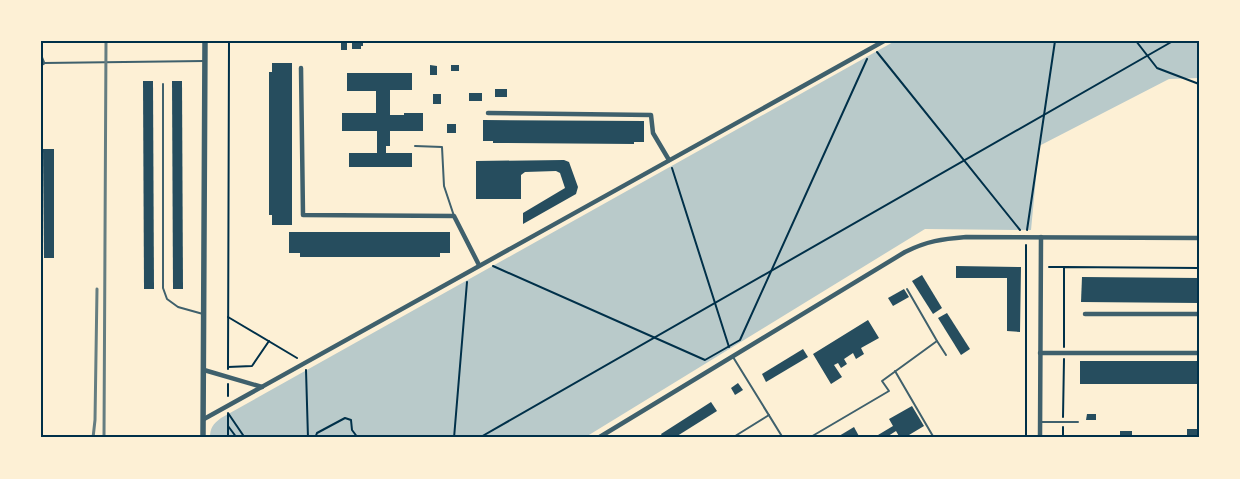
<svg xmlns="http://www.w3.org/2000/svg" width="1240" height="479" font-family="Lato,sans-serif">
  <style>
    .green { fill: #b9caca }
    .building { fill: #264d5e }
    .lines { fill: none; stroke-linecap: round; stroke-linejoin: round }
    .path { stroke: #003049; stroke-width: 2 }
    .service { stroke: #3f606c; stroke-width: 2 }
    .minor { stroke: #3f606c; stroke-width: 4.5 }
    .tertiary { stroke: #3f606c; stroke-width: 5.5 }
    .rail { stroke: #657d81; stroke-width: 3 }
    .neatline { fill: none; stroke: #003049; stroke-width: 2 }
  </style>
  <rect width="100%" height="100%" fill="#fdf0d5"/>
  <path class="green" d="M895 41H1199V78L1169 79 1039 146 1031 230 925 229 584 438H210C210 428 213 424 221 418Z"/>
  <g class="building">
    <rect x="341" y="41" width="6" height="9"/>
    <polygon points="352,41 363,41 363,46 361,46 361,49 352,49"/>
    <polygon points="272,63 292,63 292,225 272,225 272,215 269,215 269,72 272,72"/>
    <polygon points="430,65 437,66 437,75 430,75"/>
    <rect x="451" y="65" width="8" height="6"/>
    <polygon points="347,73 412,73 412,90 390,90 390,115 404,115 404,113 423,113 423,131 390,131 390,146 386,146 386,153 412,153 412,167 349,167 349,153 377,153 377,131 342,131 342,113 376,113 376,91 347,91"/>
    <polygon points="143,81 153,81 154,289 144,289"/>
    <polygon points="172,81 182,81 183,289 173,289"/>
    <rect x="495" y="89" width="12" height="8"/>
    <rect x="469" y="93" width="13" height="8"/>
    <rect x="433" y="94" width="8" height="10"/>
    <polygon points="483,120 644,121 644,142 634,142 634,144 493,143 493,141 483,141"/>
    <rect x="447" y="124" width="9" height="9"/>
    <polygon points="43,149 54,149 54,258 44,258"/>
    <polygon points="564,160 569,162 578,187 576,194 523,224 523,213 565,188 560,173 556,171 525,172 521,175 521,199 476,199 476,161"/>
    <polygon points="289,232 450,232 450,253 440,253 440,257 300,257 300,253 289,253"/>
    <polygon points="956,266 1021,267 1020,332 1007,331 1007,278 956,278"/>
    <polygon points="922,275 942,308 933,314 912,281"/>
    <polygon points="1082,277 1199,278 1199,303 1081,302"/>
    <polygon points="904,289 909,297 893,306 888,298"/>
    <polygon points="947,313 970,349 961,355 938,318"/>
    <polygon points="868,320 879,338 861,348 864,354 856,359 853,353 844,359 847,364 841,368 838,363 834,365 842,377 831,384 813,354"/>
    <polygon points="803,349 808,357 766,382 762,374"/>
    <rect x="1080" y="361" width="119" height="23"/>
    <polygon points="738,383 743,390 735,395 731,388"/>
    <polygon points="711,402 717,411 674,438 663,438 661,434"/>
    <polygon points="912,406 924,426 904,438 900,438 896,431 885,438 873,438 893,426 889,419"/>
    <polygon points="1087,414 1096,414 1096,420 1086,420"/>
    <polygon points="854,427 860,438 840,438 839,436"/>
    <rect x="1187" y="429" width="12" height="9"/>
    <rect x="1120" y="431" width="12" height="7"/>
  </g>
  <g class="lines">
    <g class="path">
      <polyline points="1136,41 1157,68 1199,84"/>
      <polyline points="877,52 1020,230"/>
      <polyline points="672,168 729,347"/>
      <polyline points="1027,230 1055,41"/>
      <polyline points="493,266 705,360 740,340 867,59"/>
      <polyline points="1049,267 1064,267"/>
      <polyline points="228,317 297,358"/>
      <polyline points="1064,347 1064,267 1199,268"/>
      <polyline points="228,367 252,366 269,341"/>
      <polyline points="228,369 229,41"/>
      <polyline points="306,370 308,438"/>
      <polyline points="228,384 228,396"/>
      <polyline points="228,413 245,438"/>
      <polyline points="228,414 228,438"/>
      <polyline points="1063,417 1064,359"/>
      <polyline points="228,426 237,438"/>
      <polyline points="315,438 317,433 345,418 351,420 352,430 358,438"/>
      <polyline points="454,438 467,282"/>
      <polyline points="479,438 1173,41"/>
      <polyline points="1026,438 1026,245"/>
      <polyline points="1063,438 1063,427"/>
    </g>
    <g class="service">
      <polyline points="44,63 204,61"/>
      <polyline points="163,84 163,288 167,299 178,307 203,314"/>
      <polyline points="415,146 442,147 444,186 454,216"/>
      <polyline points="907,289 937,341 946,355"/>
      <polyline points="733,357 783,438"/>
      <polyline points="895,371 934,438"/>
      <polyline points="1040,422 1078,422"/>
      <polyline points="732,438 769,415"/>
      <polyline points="809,438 889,391 882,381 937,341"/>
    </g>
    <g class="minor">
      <polyline points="41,58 43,63"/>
      <polyline points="301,68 303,215 454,216 479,265"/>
      <polyline points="488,113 651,115 653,133 669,160"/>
      <polyline points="1085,314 1199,314"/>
      <polyline points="1040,353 1199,353"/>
      <polyline points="204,370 262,387"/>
      <polyline points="204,419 884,41"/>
      <path d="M598 438 905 252C927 241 942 239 966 237L1199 238"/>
      <polyline points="1040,438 1041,237"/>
    </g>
    <polyline class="tertiary" points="203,438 205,41"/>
    <g class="rail">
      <polyline points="93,438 95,420 97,289"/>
      <polyline points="104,438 106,41"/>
    </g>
  </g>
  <rect width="1240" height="479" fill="none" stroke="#fdf0d5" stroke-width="85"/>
  <rect x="42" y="42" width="1156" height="394" class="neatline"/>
</svg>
